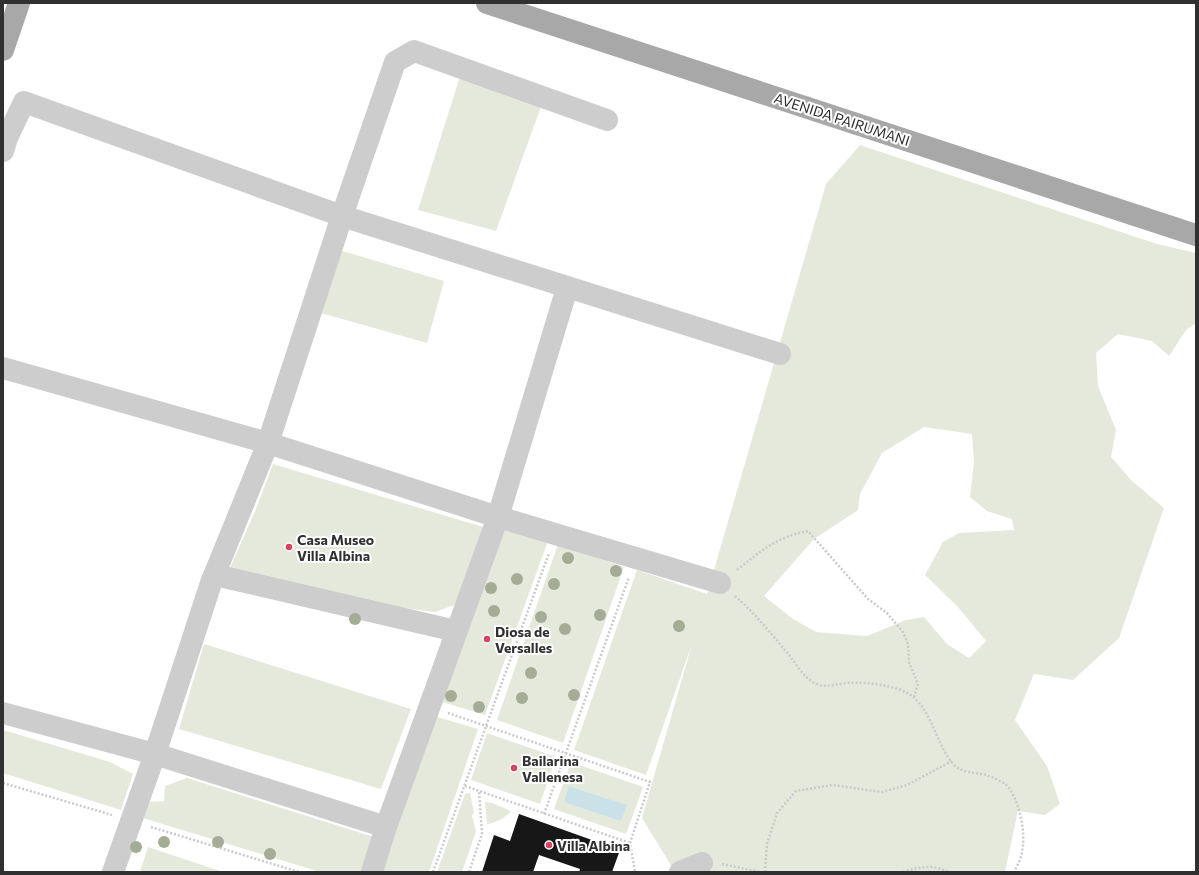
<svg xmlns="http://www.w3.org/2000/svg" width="1199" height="875" font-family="Commissioner,sans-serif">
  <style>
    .green { fill: #e5e9dc; fill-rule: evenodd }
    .water { fill: #cae1e8 }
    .building { fill: #171717 }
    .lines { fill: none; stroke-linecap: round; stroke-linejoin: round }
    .path { stroke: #cacaca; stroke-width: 2.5; stroke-dasharray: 2 2; stroke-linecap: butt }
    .minor { stroke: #cdcdcd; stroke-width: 22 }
    .major { stroke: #a8a8a8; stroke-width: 22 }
    .tree { fill: #a4ac96 }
    .poi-dot { fill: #d74265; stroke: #fff; stroke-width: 1.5 }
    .labels { text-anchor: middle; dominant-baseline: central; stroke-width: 4; stroke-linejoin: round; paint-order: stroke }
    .street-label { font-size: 14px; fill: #303030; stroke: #fff }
    .poi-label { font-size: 14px; font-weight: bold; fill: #303030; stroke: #fff; text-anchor: start }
  </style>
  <rect width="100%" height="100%" fill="#fff"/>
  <g class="green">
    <polygon points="460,76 542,104 496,231 418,210"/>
    <path d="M860 145 1157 244 1196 253V323L1186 330 1169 356 1152 341 1118 334 1096 353 1098 386 1116 430 1111 457 1132 481 1164 508 1119 638 1073 680 1034 674 1015 720 1047 766 1060 804 1045 815 1018 811 1005 872H675L642 818 692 644 646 775 574 750 637 570 707 594 826 184ZM924 427 972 434 974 462 970 497 987 511 1012 519 1014 530 959 533 943 542 925 575 958 607 986 641 969 658 947 644 924 617 906 620 867 636 816 632 793 619 764 596 814 539 858 510 860 494 882 453Z"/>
    <polygon points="339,250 444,281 427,343 321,313"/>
    <polygon points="273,464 483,527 457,604 435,612 373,604 230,568 256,509"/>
    <polygon points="502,527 548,541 485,715 439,701"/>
    <polygon points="558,544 624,567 563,743 497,720"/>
    <polygon points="204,644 411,709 381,789 179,729"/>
    <polygon points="434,716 478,729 429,872 383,872"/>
    <polygon points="3,730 110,762 133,774 121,810 3,773"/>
    <polygon points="487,733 556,757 540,804 471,780"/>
    <path d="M571 762 643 787 626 834 554 809ZM569 786 626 805 621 821Z"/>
    <polygon points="187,778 377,838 366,872 320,872 143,818 146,802 164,801 165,786"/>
    <polygon points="470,793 474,812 472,816 476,831 462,872 437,872 465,794"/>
    <path d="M485 802 492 803 511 811C506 818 495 823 487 824Z"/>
    <polygon points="148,847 223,872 140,872"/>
  </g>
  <polygon class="water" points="569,786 627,805 621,821 564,802"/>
  <polygon class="building" points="519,814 620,850 612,872 579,872 580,869 539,855 533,872 482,872 494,835 510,841"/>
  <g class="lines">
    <g class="path">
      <path d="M737 570C761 551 776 537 808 531L868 599 887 613 903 632 908 644 909 662 918 684 914 697"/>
      <path d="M735 596C756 614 773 636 790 656 796 664 802 674 810 680 821 690 834 684 847 683 864 682 882 684 898 689 932 699 933 742 954 765 963 774 978 772 989 776 993 777 1001 781 1005 784 1020 797 1026 834 1022 852 1021 859 1017 866 1014 872"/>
      <polyline points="448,713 650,782 630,843 635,872"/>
      <polyline points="3,783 112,815"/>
      <polyline points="465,786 630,843"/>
      <polyline points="544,814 629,577"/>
      <polyline points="151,827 299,872"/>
      <polyline points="722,864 760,872"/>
      <polyline points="433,872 549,553"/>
      <polyline points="469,872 482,834 479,791"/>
      <polyline points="765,872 767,844 777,813 796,791 832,785 882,792 907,785 952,761"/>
      <path d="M903 872C918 867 934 864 948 872"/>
    </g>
    <g class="minor">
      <polyline points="3,151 7,138 24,102 342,216 780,354"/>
      <polyline points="3,368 268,443 498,517 720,583"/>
      <polyline points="215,575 456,631"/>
      <polyline points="3,713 155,754 386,827"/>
      <polyline points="113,872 155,754 211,583 268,443 342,216 395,62 414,51 607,120"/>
      <polyline points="372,872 386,827 498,517 567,288"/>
      <polyline points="680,872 702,863"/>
    </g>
    <g class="major">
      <polyline points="487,3 1196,235"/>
      <polyline points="3,50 19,3"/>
    </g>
  </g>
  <g class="tree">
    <circle cx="568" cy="558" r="6"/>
    <circle cx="616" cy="571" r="6"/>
    <circle cx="517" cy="579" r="6"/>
    <circle cx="554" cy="584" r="6"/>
    <circle cx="491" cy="588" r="6"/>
    <circle cx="494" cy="611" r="6"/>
    <circle cx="600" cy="615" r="6"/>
    <circle cx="541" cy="617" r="6"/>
    <circle cx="355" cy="619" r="6"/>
    <circle cx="679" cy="626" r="6"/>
    <circle cx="565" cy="629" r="6"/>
    <circle cx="531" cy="673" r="6"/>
    <circle cx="574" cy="695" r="6"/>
    <circle cx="451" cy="696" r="6"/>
    <circle cx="522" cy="698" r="6"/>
    <circle cx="479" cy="707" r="6"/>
    <circle cx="164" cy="842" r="6"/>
    <circle cx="218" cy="842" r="6"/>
    <circle cx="136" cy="847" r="6"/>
    <circle cx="270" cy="854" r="6"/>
  </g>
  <g class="poi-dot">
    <circle cx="289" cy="547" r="4"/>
    <circle cx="487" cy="639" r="4"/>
    <circle cx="514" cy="768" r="4"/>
    <circle cx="549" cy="845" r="4"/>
  </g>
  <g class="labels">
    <g class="street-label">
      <text transform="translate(842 119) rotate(18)">AVENIDA PAIRUMANI</text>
    </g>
    <g class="poi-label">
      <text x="297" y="539">Casa Museo<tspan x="297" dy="16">Villa Albina</tspan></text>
      <text x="495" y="631">Diosa de<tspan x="495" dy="16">Versalles</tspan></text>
      <text x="522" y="760">Bailarina<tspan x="522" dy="16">Vallenesa</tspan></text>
      <text x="557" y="845">Villa Albina</text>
    </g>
  </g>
  <rect width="1199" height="875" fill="none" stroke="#303030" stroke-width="8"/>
</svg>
